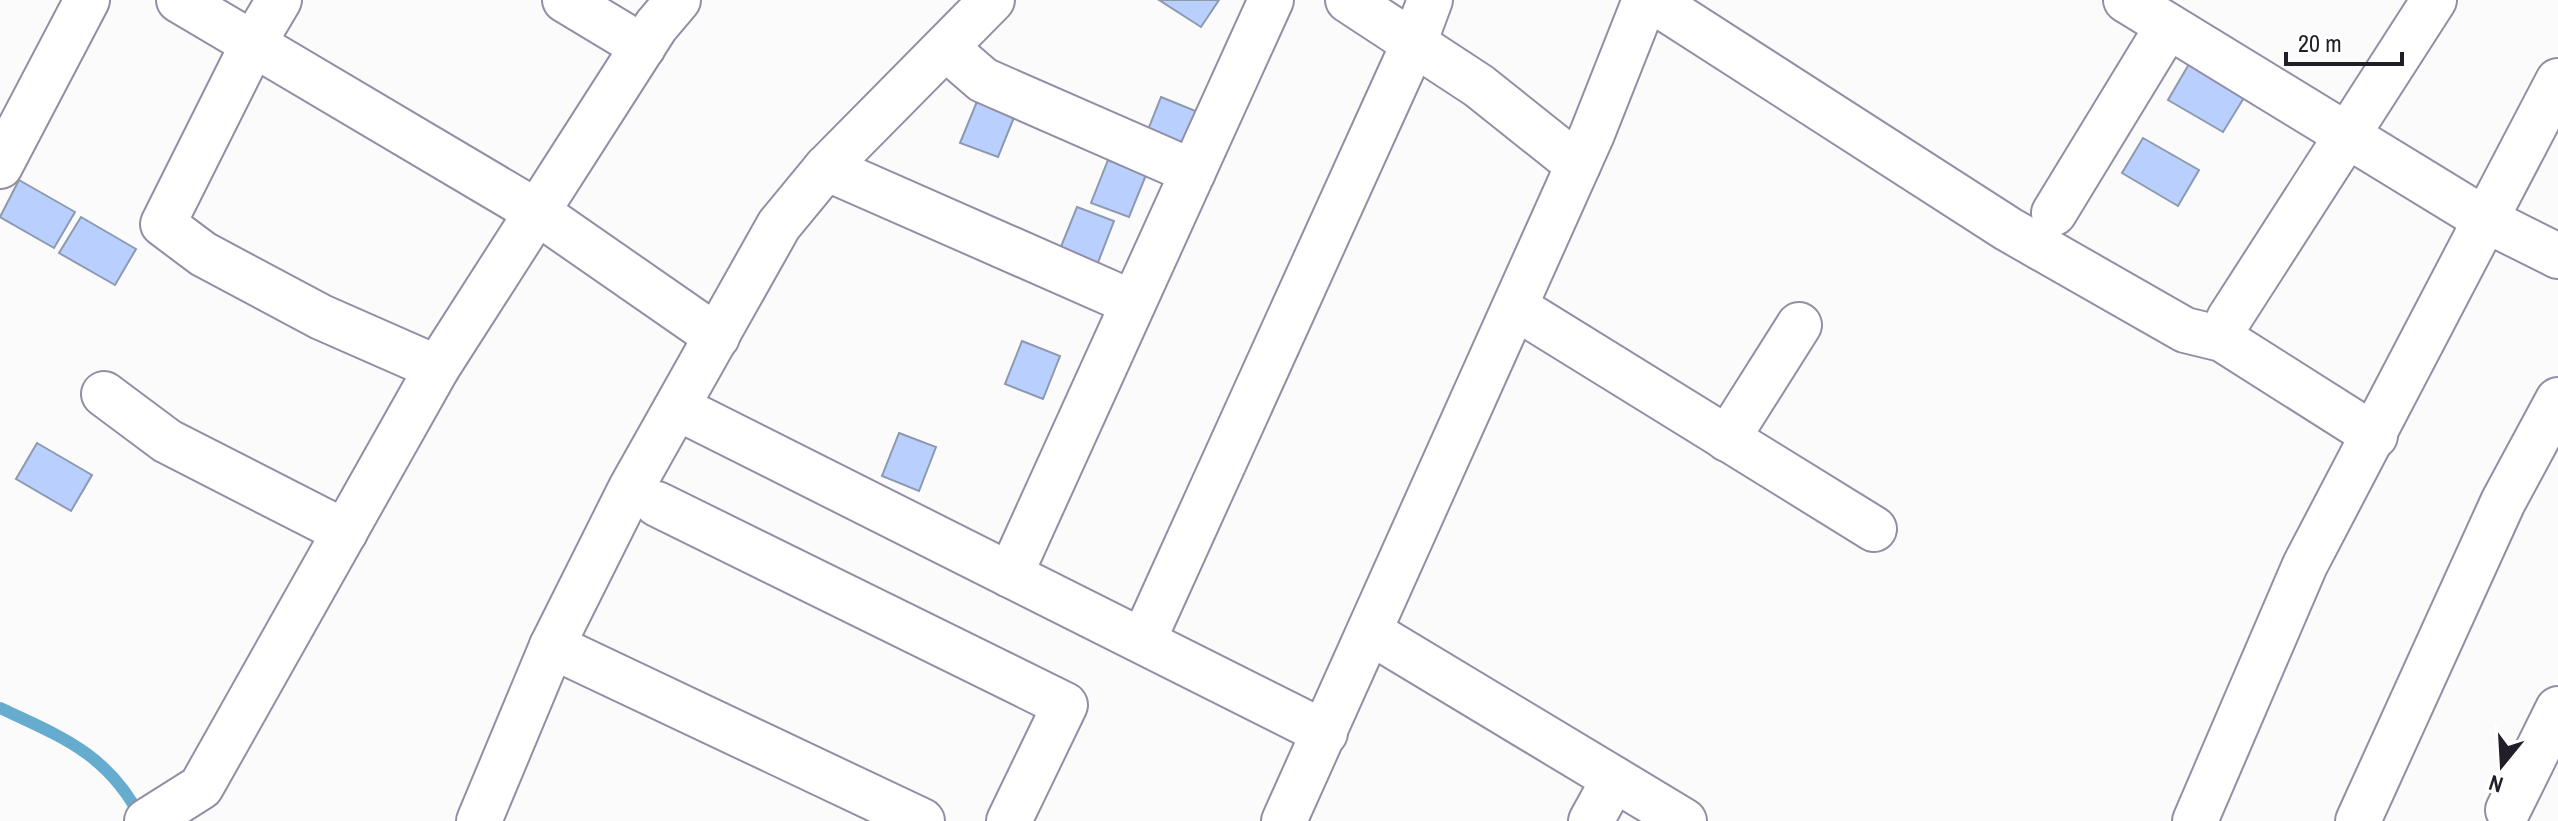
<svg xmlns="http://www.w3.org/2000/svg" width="2558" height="821" font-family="'Archivo Narrow',sans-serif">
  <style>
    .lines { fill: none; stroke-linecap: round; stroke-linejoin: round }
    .stream { stroke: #66accf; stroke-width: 12 }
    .building { fill: #b9d0ff; stroke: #8d99af; stroke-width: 2 }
    .minor-casing { stroke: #938ea5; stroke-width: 48 }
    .minor { stroke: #fff; stroke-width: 44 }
  </style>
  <rect width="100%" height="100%" fill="#fbfbfb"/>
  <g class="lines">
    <path class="stream" d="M0 708C62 737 108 754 141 818"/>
  </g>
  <g class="building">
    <polygon points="1159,0 1219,0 1201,27"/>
    <polygon points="2189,64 2245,96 2223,132 2168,100"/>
    <polygon points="1161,97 1198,112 1180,155 1144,140"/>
    <polygon points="978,99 1015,115 998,157 960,143"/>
    <polygon points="2143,138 2199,170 2178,206 2122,173"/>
    <polygon points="1108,160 1146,175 1129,217 1091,203"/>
    <polygon points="19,180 75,212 54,248 0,217"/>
    <polygon points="1077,207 1114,221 1097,265 1060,249"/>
    <polygon points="81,217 136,249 115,285 59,253"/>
    <polygon points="1022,341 1060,356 1043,399 1005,384"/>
    <polygon points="899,433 936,447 919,491 882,476"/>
    <polygon points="37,443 92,475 71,511 16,479"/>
  </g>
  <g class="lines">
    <g class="minor-casing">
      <g id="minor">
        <polyline points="179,0 537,212 717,337"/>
        <polyline points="279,0 253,44 163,224 203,254 321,317 437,368"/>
        <polyline points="565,0 643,47"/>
        <polyline points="1348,0 1479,86 1578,165"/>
        <polyline points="1652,0 2008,229 2185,330 2222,339 2375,436"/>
        <polyline points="2126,0 2484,219 2558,256"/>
        <polyline points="946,48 983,80 1193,172"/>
        <polyline points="0,166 87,0"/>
        <polyline points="826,168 992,0"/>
        <polyline points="2054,213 2168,26"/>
        <polyline points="1515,307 1874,529"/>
        <polyline points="2229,319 2434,0"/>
        <polyline points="104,394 167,441 345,532"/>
        <polyline points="678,408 1325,733"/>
        <polyline points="1727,439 1799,325"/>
        <polyline points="657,504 1065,705 1009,821"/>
        <polyline points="1010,575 1271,0"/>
        <polyline points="1370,632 1684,821"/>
        <polyline points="1143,641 1414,43 1430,0"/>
        <polyline points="552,646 922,821"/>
        <polyline points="2508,810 2558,709"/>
        <polyline points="147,821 201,787 437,368 656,26 678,0"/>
        <polyline points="479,821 552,646 631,488 779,225 826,168 1133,303"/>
        <polyline points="1284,821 1592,134 1645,0"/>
        <polyline points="1591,821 1614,779"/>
        <polyline points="2195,821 2305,565 2558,81"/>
        <polyline points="2358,821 2503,502 2558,400"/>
      </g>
    </g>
    <use href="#minor" class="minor"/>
  </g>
  <g transform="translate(2502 765) rotate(198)" stroke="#ffffff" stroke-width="6" paint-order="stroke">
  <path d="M0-6L14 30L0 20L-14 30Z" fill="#211e28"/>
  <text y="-12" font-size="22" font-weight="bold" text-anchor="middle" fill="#211e28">N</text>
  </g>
  <path d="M2286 52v12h116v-12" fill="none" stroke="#211e28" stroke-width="4"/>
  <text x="2298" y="52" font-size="24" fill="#211e28" stroke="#ffffff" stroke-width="6" paint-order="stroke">20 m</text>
</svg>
